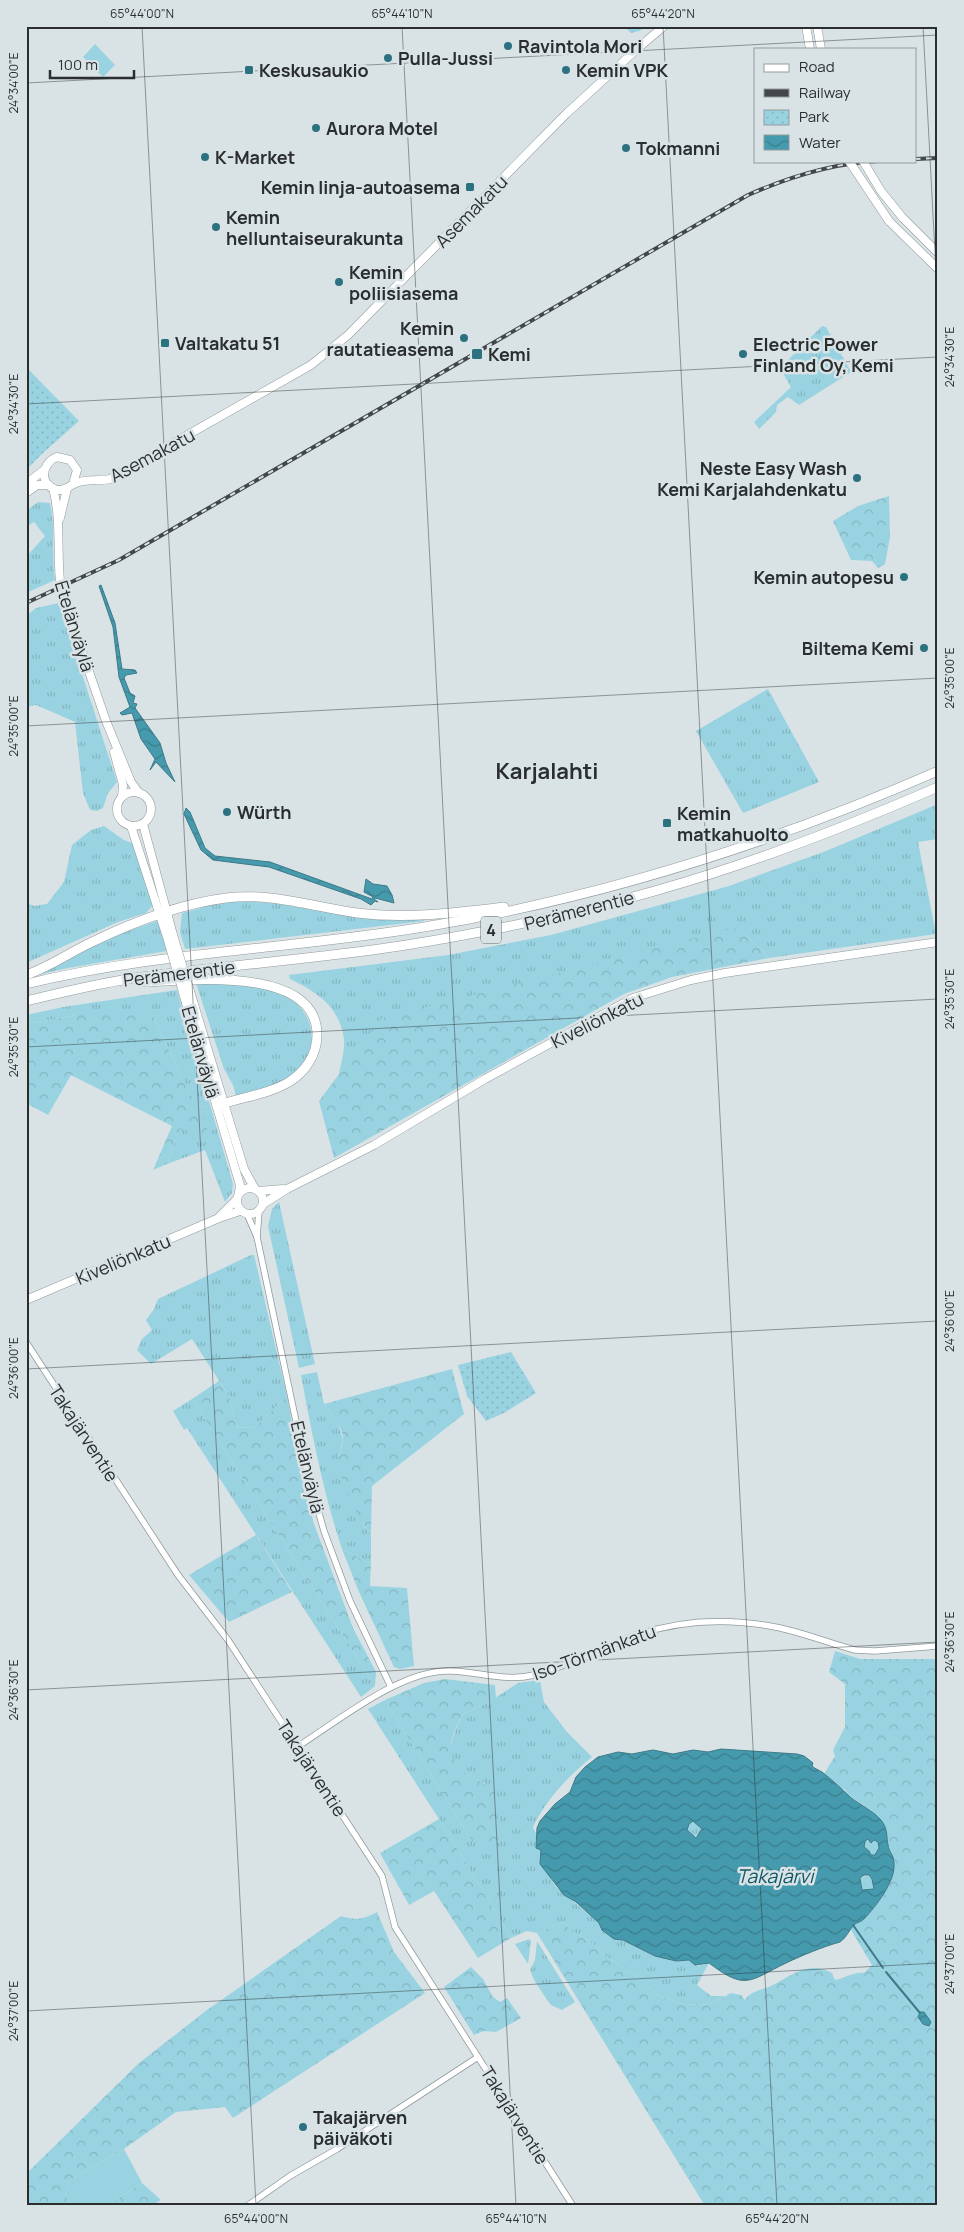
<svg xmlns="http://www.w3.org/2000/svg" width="964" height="2232" font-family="Manrope,sans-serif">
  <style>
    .grass { fill: url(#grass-tufts) }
    .forest { fill: url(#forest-crowns) }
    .park { fill: url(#park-dots) }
    .garden { fill: #99d3e1 }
    .water { fill: url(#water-waves); stroke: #3d7a87; fill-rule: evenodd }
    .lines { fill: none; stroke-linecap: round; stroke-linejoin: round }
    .stream { stroke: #3d7a87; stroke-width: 2 }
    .minor-casing { stroke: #90999b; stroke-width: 7 }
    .major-casing { stroke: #90999b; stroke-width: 9 }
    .highway-casing { stroke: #90999b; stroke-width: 10 }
    .minor { stroke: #fff; stroke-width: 5.5 }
    .major { stroke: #fff; stroke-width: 8 }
    .highway { stroke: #fff; stroke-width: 9 }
    .rail-casing { stroke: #434749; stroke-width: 4 }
    .rail { stroke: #d9e3e6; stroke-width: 2; stroke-dasharray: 5.5; stroke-linecap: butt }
    .major-bridge-casing { stroke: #90999b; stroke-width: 9; stroke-linecap: butt }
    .major-bridge { stroke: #fff; stroke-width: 8 }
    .ticks { fill: none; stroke: #2b2e2f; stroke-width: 1; stroke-opacity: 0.45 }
    .poi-dot { fill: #2c7180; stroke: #d9e3e6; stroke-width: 2 }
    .labels { text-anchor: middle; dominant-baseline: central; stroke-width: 5; stroke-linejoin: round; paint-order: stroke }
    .shield { fill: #d9e3e6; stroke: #5f6466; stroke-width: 1 }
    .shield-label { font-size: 16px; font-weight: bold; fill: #2b2e2f }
    .poi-label { font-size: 18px; font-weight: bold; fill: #2b2e2f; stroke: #d9e3e6; text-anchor: start }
    .street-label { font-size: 18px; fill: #2b2e2f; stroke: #d9e3e6 }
    .water-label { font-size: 19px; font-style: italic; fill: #0d5765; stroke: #d9e3e6 }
    .district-label { font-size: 22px; font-weight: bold; fill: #2b2e2f; stroke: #d9e3e6 }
    .neatline { fill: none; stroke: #2b2e2f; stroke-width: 2 }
    .ticks-label { font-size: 12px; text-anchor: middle; fill: #2b2e2f }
  </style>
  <defs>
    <pattern id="grass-tufts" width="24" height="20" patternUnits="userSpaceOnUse" patternTransform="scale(1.25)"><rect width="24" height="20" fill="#99d3e1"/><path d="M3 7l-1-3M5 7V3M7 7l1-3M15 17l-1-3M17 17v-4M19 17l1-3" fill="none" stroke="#84b5c1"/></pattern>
    <pattern id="forest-crowns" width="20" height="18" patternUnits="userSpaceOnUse" patternTransform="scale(1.25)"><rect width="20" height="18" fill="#99d3e1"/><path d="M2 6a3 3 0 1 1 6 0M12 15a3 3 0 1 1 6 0" fill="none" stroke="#84b5c1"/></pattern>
    <pattern id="park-dots" width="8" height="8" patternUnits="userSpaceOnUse" patternTransform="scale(1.25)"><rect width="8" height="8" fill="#99d3e1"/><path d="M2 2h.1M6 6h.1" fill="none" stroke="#84b5c1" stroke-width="1.8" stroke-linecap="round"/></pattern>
    <pattern id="water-waves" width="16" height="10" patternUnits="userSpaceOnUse" patternTransform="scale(1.25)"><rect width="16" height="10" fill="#459aad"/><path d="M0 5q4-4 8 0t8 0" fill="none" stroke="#3a7e8d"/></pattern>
  </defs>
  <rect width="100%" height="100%" fill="#d9e3e6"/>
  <g class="grass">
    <polygon points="822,326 826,327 851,372 799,405 788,397 777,405 776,412 759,429 754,422 791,387 780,368"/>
    <path d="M38 502 50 503C56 528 51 554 55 580L26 593V557L45 536 34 522 26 527V511Z"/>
    <polygon points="59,603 117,782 108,793 103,808 97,811 90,810 83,793 75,722 36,705 26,707 26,616 36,608"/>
    <polygon points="768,689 819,782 743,813 696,731"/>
    <path d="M938 804V839L918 842 936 934 769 958 743 932 381 1019 339 1074C341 1063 345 1050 344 1039 339 1006 317 992 290 979L289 975 448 955 551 935 729 886 826 851Z"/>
    <polygon points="104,826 124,840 135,844 153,901 152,906 146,913 118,922 26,963 26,903 34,906 47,904 64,882 72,845 91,830"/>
    <polygon points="239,901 273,903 350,916 424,919 424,921 185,949 180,932 182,913 224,902"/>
    <polygon points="157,921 159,923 167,951 68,968 29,977 55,966 102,940"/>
    <path d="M196 983C223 984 253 983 279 993 315 1006 324 1051 293 1074 277 1087 255 1091 236 1096L233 1085 224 1069Z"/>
    <polygon points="177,990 233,1184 232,1193 225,1202 205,1150 167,1164 180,1129 185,1128 202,1108 189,1093 152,1014 77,1015 26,1024 26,1015 63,1007"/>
    <polygon points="279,1202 315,1364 299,1368 268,1226 272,1209"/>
    <polygon points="251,1255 254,1255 287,1396 255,1427 237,1428 229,1396 192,1339 151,1364 137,1350 142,1339 152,1330 146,1320 154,1309 158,1299"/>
    <path d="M317 1372 324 1404 338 1423 343 1440 339 1456 364 1526 371 1535V1564L342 1549C323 1492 312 1434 301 1375Z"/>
    <polygon points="192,1399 375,1686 361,1697 187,1428 184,1430 173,1411"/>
    <path d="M540 1680 544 1702 567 1732 592 1757C568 1777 547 1798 533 1827L536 1834V1848L541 1850 549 1876 556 1887 599 1923 604 1932 614 1939 623 1940 655 1956 676 1961 688 1960 698 1966 709 1963 697 1985 711 1996H725L711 2004 700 2005 683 2004 659 1996 639 1978 604 1955 592 1943 572 1931 563 1922 537 1933 527 1931 511 1938 439 1819 368 1709 385 1700 472 1841 485 1783C471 1777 447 1765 451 1745 453 1735 458 1725 462 1715L492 1700 518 1683Z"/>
    <circle cx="694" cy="1829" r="7"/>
    <polygon points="869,1839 878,1842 879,1848 876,1855 871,1855 864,1847 865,1841"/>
    <circle cx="867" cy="1884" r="8"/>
    <polygon points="529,1939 531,1941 528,1964 515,1944"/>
    <polygon points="537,1941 575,2002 562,2010 551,2005 547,2000 534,1980 530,1970 535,1960"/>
  </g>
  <g class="forest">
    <polygon points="889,496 890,537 885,564 878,568 872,561 851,560 833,521 858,506"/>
    <polygon points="732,928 743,932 769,958 672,977 624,994 334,1158 319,1101 380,1019"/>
    <polygon points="142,1010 152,1014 189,1093 202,1108 207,1127 205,1135 196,1139 189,1136 185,1128 180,1129 167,1164 153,1170 172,1126 71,1075 48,1115 26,1103 26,1024 77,1015"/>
    <path d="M452 1369 464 1414 372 1486 371 1535C359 1520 341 1484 339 1465 338 1456 341 1450 343 1442 345 1429 331 1414 324 1404Z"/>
    <polygon points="219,1381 229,1396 237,1428 255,1427 287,1396 301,1474 314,1524 353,1628 376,1672 375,1686 192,1399"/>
    <polygon points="256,1535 292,1592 229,1622 189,1575"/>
    <polygon points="342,1549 371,1564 370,1586 407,1588 414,1666 400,1669 394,1667 359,1592"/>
    <path d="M835 1651 860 1659H938V2206H705L537 1933 563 1922 572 1931 592 1943 604 1955 639 1978 659 1996 683 2004 700 2005 711 2004 731 1993 741 1995 745 2000C751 1991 762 1990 771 1986 792 1976 807 1960 832 1973L835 1980C843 1979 855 1971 864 1973L872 1965 851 1930 853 1925 864 1919 889 1886 892 1853 872 1811 849 1796 844 1789 838 1788 824 1774 835 1756 833 1750 845 1727V1684L829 1672Z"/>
    <path d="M445 1679 495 1685 496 1698 462 1715C458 1724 450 1739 451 1748 453 1780 489 1775 498 1799 501 1808 500 1828 500 1838L492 1843 482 1838 472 1841 385 1700 424 1683Z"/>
    <polygon points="439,1819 511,1938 478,1958 434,1891 409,1905 380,1853"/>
    <path d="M377 1912 394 1952 425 1993 233 2118 225 2107 176 2112 124 2149 69 2181 65 2195 73 2206H26V2174L139 2063 207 2010 341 1916C356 1921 364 1919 377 1912Z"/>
    <polygon points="471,1967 483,1979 493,1997 500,2002 507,1998 521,2018 496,2032 484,2031 474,2035 444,1987"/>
    <polygon points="142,2183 161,2200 151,2206 106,2206"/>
  </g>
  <g class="park">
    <polygon points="624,26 647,26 639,31 631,33"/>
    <polygon points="26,367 79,421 43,453 26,470"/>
    <polygon points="511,1352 536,1393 504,1413 486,1421 467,1396 458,1365"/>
  </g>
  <g class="garden">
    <polygon points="95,44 115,65 103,77 83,57"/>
    <polygon points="124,2149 142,2183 106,2206 73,2206 65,2195 69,2181"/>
  </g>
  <g class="water">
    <polygon points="101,585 115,623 122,669 135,670 137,673 126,675 124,678 130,693 135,696 133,703 137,704 135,708 160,743 166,763 175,782 156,762 150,770 155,759 141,739 132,713 122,715 120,713 130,707 119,677 113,627 99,586"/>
    <polygon points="186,808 190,812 205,848 215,856 270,862 372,899 373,897 364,892 366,879 373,884 387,886 392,895 394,903 375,898 374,899 378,902 375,901 371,905 361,899 269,867 213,860 201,850 184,814"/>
    <path d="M721 1749 797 1754 804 1756 813 1763 812 1766C815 1769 819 1770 822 1772 832 1780 841 1788 850 1797 860 1805 872 1810 881 1820 888 1829 886 1835 888 1845 889 1851 894 1856 894 1863 896 1881 876 1906 864 1919 861 1922 857 1922 854 1925 849 1930 847 1937 840 1942 822 1947 803 1955 786 1963 749 1981 746 1991 709 1963L695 1965 689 1960 676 1961 655 1956 623 1940 614 1939 602 1930 599 1923 576 1902 564 1895 540 1864 541 1850 536 1848 537 1828 540 1821 555 1804 570 1792 576 1777 585 1767 598 1757 618 1752 632 1754 653 1750 673 1754 693 1750 708 1752ZM693 1821 702 1829 696 1838 687 1830 689 1824ZM868 1839 871 1843 874 1840 878 1842 879 1848 875 1855H871L869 1851 864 1847 865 1841ZM869 1875 872 1879 874 1889 862 1890 860 1878 864 1875Z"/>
    <polygon points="920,2012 924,2012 931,2022 929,2026 923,2024 918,2017"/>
  </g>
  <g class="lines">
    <g class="stream">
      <polyline points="853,1925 883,1968"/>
      <polyline points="886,1972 920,2013"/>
    </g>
    <g class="minor-casing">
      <g id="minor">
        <polyline points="247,1214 257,1237 305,1464 324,1531 350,1601 391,1687"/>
        <polyline points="257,1237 259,1211"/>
        <polyline points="26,1342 178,1575 228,1640 382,1876 395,1927 573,2206"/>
        <path d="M297 1747C338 1721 403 1668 451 1671 480 1672 506 1682 534 1675 570 1666 602 1647 636 1635 681 1620 729 1618 775 1627 802 1632 828 1643 855 1650L875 1651 938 1646"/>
        <polyline points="247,2206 290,2176 337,2149 478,2057"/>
      </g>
    </g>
    <g class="major-casing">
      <g id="major">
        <polyline points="806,26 810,49"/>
        <polyline points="817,26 821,49"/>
        <polyline points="902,217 938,253"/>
        <polyline points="889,221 938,269"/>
        <polyline points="26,484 44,470"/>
        <path d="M73 484 77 470 70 460 57 457C40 463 39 489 60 490 66 490 69 486 74 484 85 478 98 482 110 479L311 365 348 335 566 114 637 49 664 26"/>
        <path d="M53 488C62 522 56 557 61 590L106 721 131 782 139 793"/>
        <polyline points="26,493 37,485 49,485"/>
        <polyline points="60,518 67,489"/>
        <polyline points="114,752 123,785 122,797"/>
        <circle cx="134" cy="809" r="17"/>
        <polyline points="143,824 173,935"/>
        <polyline points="131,826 167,937"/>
        <polyline points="193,1001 244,1169 255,1189"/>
        <polyline points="186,1003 240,1185 239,1192"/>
        <circle cx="250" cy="1201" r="13"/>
        <polyline points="258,1191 283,1189"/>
        <polyline points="263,1204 287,1189 374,1145 485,1079 633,998 691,980 725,973 938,942"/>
        <polyline points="220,1216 236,1200"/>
        <polyline points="26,1300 219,1218 240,1211"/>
      </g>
    </g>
    <g class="highway-casing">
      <g id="highway">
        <path d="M26 975C49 967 69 953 90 943 133 922 179 904 226 898 270 892 314 907 357 913 406 919 456 913 504 907"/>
        <path d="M146 982C191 980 317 966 317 1035 317 1055 305 1072 289 1082 267 1095 240 1097 217 1106"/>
        <path d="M26 984C157 952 291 949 424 927 601 898 773 843 938 771"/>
        <path d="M26 1001C64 992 103 982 142 977 228 965 314 959 400 946 514 928 626 903 735 866 804 843 871 816 938 787"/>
      </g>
    </g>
    <use href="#minor" class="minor"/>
    <use href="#major" class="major"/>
    <use href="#highway" class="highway"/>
    <g class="rail-casing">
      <g id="rail">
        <polyline points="915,159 938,158"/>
        <path d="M26 603 119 560 748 195C789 177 833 163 878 161"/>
      </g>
    </g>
    <use href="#rail" class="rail"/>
    <g class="major-bridge-casing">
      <g id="major-bridge">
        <polyline points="849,161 889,221"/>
        <polyline points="863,161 881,191 902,217"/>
        <polyline points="173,935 193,1001"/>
        <polyline points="167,937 186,1003"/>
      </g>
    </g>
    <use href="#major-bridge" class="major-bridge"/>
  </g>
  <path class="ticks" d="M142 26 256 2206M402 26 516 2206M663 26 777 2206M923 26 938 309M26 83 938 35M26 404 938 357M26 726 938 678M26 1047 938 999M26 1369 938 1321M26 1690 938 1642M26 2011 938 1963"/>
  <g class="poi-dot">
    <circle cx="508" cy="46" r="5"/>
    <circle cx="388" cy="58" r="5"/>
    <rect x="244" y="65" width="10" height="10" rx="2.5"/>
    <circle cx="566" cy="70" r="5"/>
    <circle cx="316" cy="128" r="5"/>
    <circle cx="626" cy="148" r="5"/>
    <circle cx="205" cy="157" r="5"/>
    <rect x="465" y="182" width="10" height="10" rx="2.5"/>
    <circle cx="216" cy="227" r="5"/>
    <circle cx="339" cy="282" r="5"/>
    <circle cx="464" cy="338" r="5"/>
    <rect x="160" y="338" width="10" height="10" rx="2.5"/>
    <rect x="471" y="348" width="12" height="12" rx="2.5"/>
    <circle cx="743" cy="354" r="5"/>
    <circle cx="857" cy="478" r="5"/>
    <circle cx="904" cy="577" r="5"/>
    <circle cx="924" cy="648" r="5"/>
    <circle cx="227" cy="812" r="5"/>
    <rect x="662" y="818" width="10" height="10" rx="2.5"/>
    <circle cx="303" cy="2127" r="5"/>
  </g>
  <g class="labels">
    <rect class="shield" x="481" y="916.5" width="20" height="27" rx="4"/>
    <g class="shield-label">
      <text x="491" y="930">4</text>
    </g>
    <g class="poi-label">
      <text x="518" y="46">Ravintola Mori</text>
      <text x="398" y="58">Pulla-Jussi</text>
      <text x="259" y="70">Keskusaukio</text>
      <text x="576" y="70">Kemin VPK</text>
      <text x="326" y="128">Aurora Motel</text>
      <text x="636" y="148">Tokmanni</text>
      <text x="215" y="157">K-Market</text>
      <text x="460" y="187" text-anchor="end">Kemin linja-autoasema</text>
      <text x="226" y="217">Kemin<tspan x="226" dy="21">helluntaiseurakunta</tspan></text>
      <text x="349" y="272">Kemin<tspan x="349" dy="21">poliisiasema</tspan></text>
      <text x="454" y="328" text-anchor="end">Kemin<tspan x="454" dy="21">rautatieasema</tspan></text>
      <text x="175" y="343">Valtakatu 51</text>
      <text x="753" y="344">Electric Power<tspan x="753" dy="21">Finland Oy, Kemi</tspan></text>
      <text x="488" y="354">Kemi</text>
      <text x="847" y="468" text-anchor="end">Neste Easy Wash<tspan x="847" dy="21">Kemi Karjalahdenkatu</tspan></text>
      <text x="894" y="577" text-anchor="end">Kemin autopesu</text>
      <text x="914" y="648" text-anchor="end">Biltema Kemi</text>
      <text x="237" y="812">Würth</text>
      <text x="677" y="813">Kemin<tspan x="677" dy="21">matkahuolto</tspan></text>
      <text x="313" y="2117">Takajärven<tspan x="313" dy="21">päiväkoti</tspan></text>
    </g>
    <g class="street-label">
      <text transform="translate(471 211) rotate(-45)">Asemakatu</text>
      <text transform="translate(152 455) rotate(-28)">Asemakatu</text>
      <text transform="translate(75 626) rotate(73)">Etelänväylä</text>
      <text transform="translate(579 910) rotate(-14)">Perämerentie</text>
      <text transform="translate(179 973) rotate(-7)">Perämerentie</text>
      <text transform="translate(597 1020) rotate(-27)">Kiveliönkatu</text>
      <text transform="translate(201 1052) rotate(74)">Etelänväylä</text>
      <text transform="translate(123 1259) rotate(-23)">Kiveliönkatu</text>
      <text transform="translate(84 1433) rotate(57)">Takajärventie</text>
      <text transform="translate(308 1467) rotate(77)">Etelänväylä</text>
      <text transform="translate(594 1652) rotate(-20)">Iso-Törmänkatu</text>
      <text transform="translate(312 1768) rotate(57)">Takajärventie</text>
      <text transform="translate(515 2115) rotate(58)">Takajärventie</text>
    </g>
    <g class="water-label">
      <text x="775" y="1876">Takajärvi</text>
    </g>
    <g class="district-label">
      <text x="547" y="771">Karjalahti</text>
    </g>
  </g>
  <rect width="964" height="2232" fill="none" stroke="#d9e3e6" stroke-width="55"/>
  <rect x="754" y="48" width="162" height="115" fill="#d9e3e6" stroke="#939b9d"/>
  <rect x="764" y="64" width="25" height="8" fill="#ffffff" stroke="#939b9d"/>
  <text x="799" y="72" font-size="15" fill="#2b2e2f">Road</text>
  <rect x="764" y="89" width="25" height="8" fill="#434749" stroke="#939b9d"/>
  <text x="799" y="98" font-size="15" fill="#2b2e2f">Railway</text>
  <rect x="764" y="110" width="25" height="15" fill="url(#park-dots)" stroke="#939b9d"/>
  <text x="799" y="122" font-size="15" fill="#2b2e2f">Park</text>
  <rect x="764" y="135" width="25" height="15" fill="url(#water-waves)" stroke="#939b9d"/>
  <text x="799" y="148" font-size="15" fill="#2b2e2f">Water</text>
  <path d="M50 70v8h84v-8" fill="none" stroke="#2b2e2f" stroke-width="2.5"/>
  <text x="58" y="70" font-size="15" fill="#2b2e2f" stroke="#d9e3e6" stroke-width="4" paint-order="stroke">100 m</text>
  <rect x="28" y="28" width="908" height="2176" class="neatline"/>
  <g class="ticks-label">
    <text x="142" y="18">65°44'00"N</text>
    <text x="402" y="18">65°44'10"N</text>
    <text x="663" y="18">65°44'20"N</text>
    <text transform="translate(14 83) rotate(-90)" y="4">24°34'00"E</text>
    <text transform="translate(950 357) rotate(-90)" y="4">24°34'30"E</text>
    <text transform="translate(14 404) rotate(-90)" y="4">24°34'30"E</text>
    <text transform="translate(950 678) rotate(-90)" y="4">24°35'00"E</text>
    <text transform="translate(14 726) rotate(-90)" y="4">24°35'00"E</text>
    <text transform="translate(950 999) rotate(-90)" y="4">24°35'30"E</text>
    <text transform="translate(14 1047) rotate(-90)" y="4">24°35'30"E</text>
    <text transform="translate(950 1321) rotate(-90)" y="4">24°36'00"E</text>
    <text transform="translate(14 1368) rotate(-90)" y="4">24°36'00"E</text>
    <text transform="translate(950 1642) rotate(-90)" y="4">24°36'30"E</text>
    <text transform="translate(14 1690) rotate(-90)" y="4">24°36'30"E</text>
    <text transform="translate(950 1964) rotate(-90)" y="4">24°37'00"E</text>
    <text transform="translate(14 2011) rotate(-90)" y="4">24°37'00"E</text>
    <text x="256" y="2223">65°44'00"N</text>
    <text x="516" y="2223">65°44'10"N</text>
    <text x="777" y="2223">65°44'20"N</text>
  </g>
</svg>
